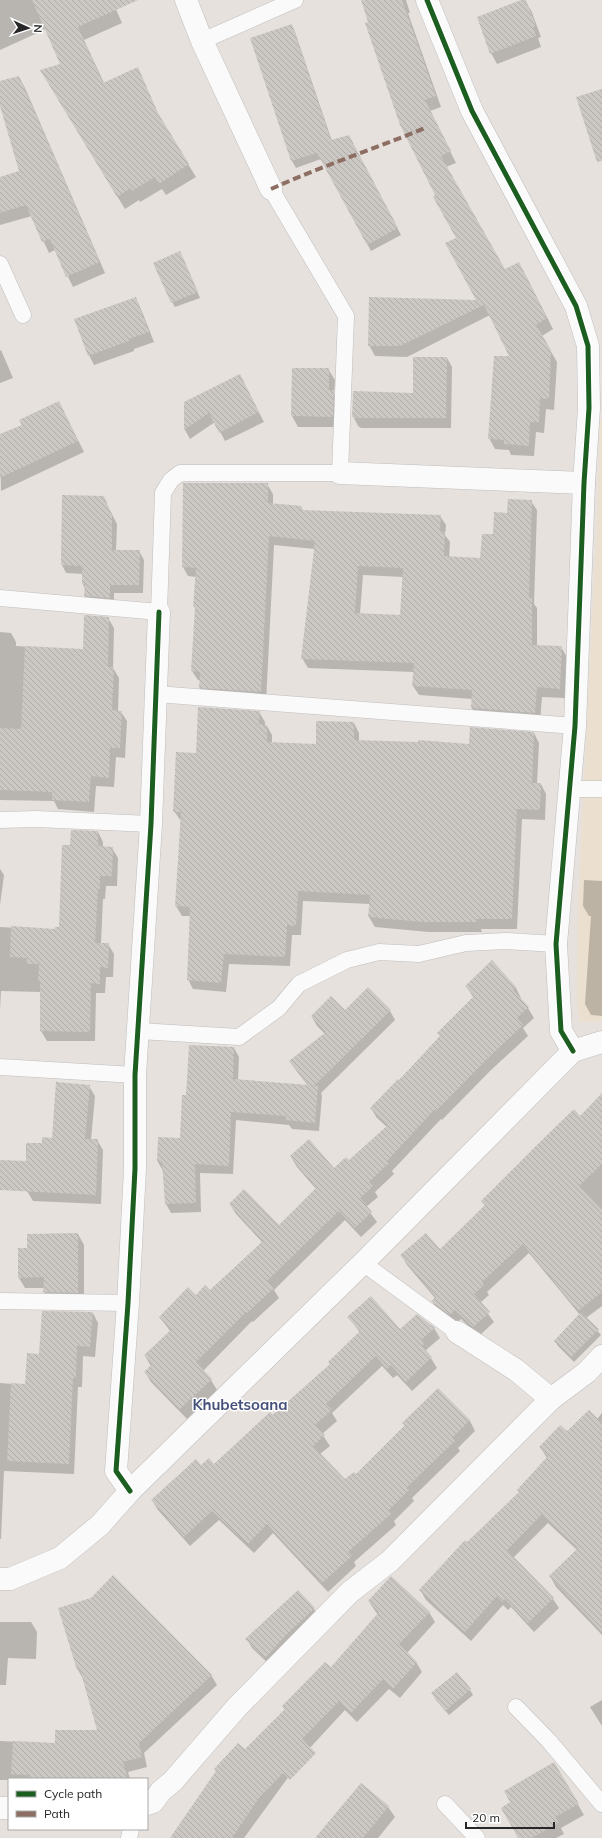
<svg xmlns="http://www.w3.org/2000/svg" width="602" height="1838" font-family="Mulish,sans-serif">
  <style>
    .education { fill: #ebe0cf }
    .shadow { fill: #0003; fill-rule: evenodd }
    .building { fill: url(#building-back-hatch); fill-rule: evenodd }
    .lines { fill: none; stroke-linecap: round; stroke-linejoin: round }
    .lane-casing { stroke: #bfbdbe; stroke-width: 17 }
    .street-casing { stroke: #bfbdbe; stroke-width: 23 }
    .lane { stroke: #fbfafa; stroke-width: 16 }
    .street { stroke: #fbfafa; stroke-width: 22 }
    .quiet { stroke: #8d6e63; stroke-width: 4; stroke-dasharray: 8 4; stroke-linecap: butt }
    .cycleway-casing { stroke: #fff; stroke-width: 8 }
    .cycleway { stroke: #1b5e20; stroke-width: 5 }
    .labels { text-anchor: middle; dominant-baseline: central; stroke-width: 3; stroke-linejoin: round; paint-order: stroke }
    .district-label { font-size: 15px; font-weight: bold; fill: #45507a; stroke: #fff }
  </style>
  <defs>
    <pattern id="building-back-hatch" width="6" height="6" patternUnits="userSpaceOnUse"><rect width="6" height="6" fill="#cbc7c3"/><path d="M-1 5l2 2M0 0l6 6M5-1l2 2" fill="none" stroke="#aeaba8"/></pattern>
  </defs>
  <rect width="100%" height="100%" fill="#e6e1dc"/>
  <polygon class="education" points="600,418 602,418 602,1021 579,1022 577,996 578,906 598,503"/>
  <g class="shadow">
    <polygon points="0,0 112,0 122,23 84,40 104,83 137,69 163,124 196,177 166,195 162,189 140,202 139,200 125,209 48,82 61,64 46,29 0,50"/>
    <polygon points="362,0 406,0 410,13 408,13 441,107 430,111 456,163 446,167 504,271 525,274 553,329 542,336 557,362 554,410 546,409 544,433 536,432 534,456 511,455 509,450 495,449 489,438 511,357 490,315 407,357 375,356 369,345 478,302 457,238 436,196"/>
    <polygon points="523,0 531,10 541,37 538,38 541,47 497,64 491,53"/>
    <polygon points="291,25 295,32 332,141 352,143 401,235 371,251 321,159 296,168 292,161 251,39"/>
    <polygon points="19,77 25,88 105,273 73,287 55,250 49,253 32,216 0,225 0,178 20,172 0,103 0,82"/>
    <polygon points="183,258 200,298 175,307 172,302"/>
    <polygon points="136,299 141,309 154,342 134,349 134,351 94,365 89,355"/>
    <polygon points="1,350 13,378 0,383 0,351"/>
    <polygon points="447,358 452,367 451,428 361,428 358,426 353,416 414,394"/>
    <polygon points="293,369 328,369 335,380 334,394 339,402 338,427 298,427 292,416"/>
    <polygon points="240,375 264,422 225,441 215,422 190,439 185,430 185,403"/>
    <polygon points="59,402 84,452 1,491 0,444 23,425"/>
    <path d="M267 484 273 494V504L301 507 304 512 440 516 446 525 445 535 450 542 449 558 481 559 508 514 531 501 537 510 534 604 537 608V646L561 647 567 657 565 698 542 697 540 723 477 718 472 708V699L419 695 413 686 414 672 308 668 302 658 315 549 274 545 266 702 206 697 200 688 201 681 198 680 192 671 196 609 194 607 196 577 188 576 183 567ZM363 575 403 577 401 616 360 614Z"/>
    <polygon points="103,497 117,524 116,551 139,551 144,560 143,593 114,593 114,606 90,604 85,596 85,589 83,584 83,574 66,573 62,565"/>
    <polygon points="108,618 114,628 113,668 119,678 118,711 121,712 127,721 125,758 116,757 114,787 96,786 94,812 58,809 54,801 0,800 0,632 11,633 16,642 16,646 84,650"/>
    <polygon points="259,712 265,722 265,725 267,726 272,735 272,743 317,745 354,723 359,733 359,741 470,745 534,733 539,743 537,784 541,784 546,794 545,820 522,819 517,929 481,929 482,932 429,932 375,927 369,917 370,904 303,901 301,935 292,935 290,966 229,964 226,992 193,989 188,979 191,916 182,916 176,906 181,821 174,811 197,754"/>
    <polygon points="98,832 103,842 103,847 112,848 118,858 117,886 106,886 105,899 103,899 101,944 108,944 114,954 113,977 106,977 105,993 96,993 95,1041 47,1041 41,1031 41,992 1,991 0,1011 0,927 56,930 60,928 71,846"/>
    <polygon points="0,869 4,875 0,905"/>
    <polygon points="584,880 602,881 602,1016 591,1015 585,1004 591,916 589,916 583,906"/>
    <polygon points="492,962 516,988 521,998 520,999 528,1008 534,1018 523,1028 528,1036 490,1071 442,1120 441,1119 392,1171 394,1174 375,1192 378,1197 366,1207 377,1222 361,1237 345,1220 274,1290 279,1298 253,1322 252,1321 203,1371 211,1380 217,1390 187,1419 151,1382 145,1372 151,1366 145,1356 170,1331 160,1317 196,1296 210,1292 262,1242 236,1214 230,1204 279,1227 316,1189 297,1167 291,1157 334,1170 349,1162 387,1127 377,1118 371,1108 399,1082 474,998 466,986"/>
    <polygon points="390,1011 395,1020 321,1093 322,1096 319,1131 292,1129 289,1125 236,1120 233,1174 200,1173 201,1212 171,1213 166,1204 163,1171 158,1162 181,1139 187,1096 234,1048 239,1057 238,1081 308,1086 290,1062 325,1034 317,1026 312,1017 345,1012"/>
    <polygon points="89,1086 95,1096 91,1140 97,1140 103,1150 101,1204 33,1201 27,1191 26,1144 43,1144 53,1139"/>
    <polygon points="602,1098 602,1306 586,1318 601,1335 574,1362 558,1346 555,1341 580,1315 529,1253 487,1292 489,1295 480,1303 494,1322 479,1336 461,1319 456,1324 438,1311 432,1301 435,1298 407,1265 402,1256 440,1250 485,1206 483,1201"/>
    <polygon points="78,1234 84,1245 84,1303 51,1303 44,1292 45,1288 25,1288 19,1278 28,1249"/>
    <polygon points="93,1313 98,1323 95,1357 83,1356 82,1387 78,1387 74,1474 4,1471 1,1539 0,1539 0,1383 26,1385 40,1355"/>
    <polygon points="349,1317 400,1330 434,1328 440,1338 426,1350 437,1368 412,1391 397,1375 393,1378 382,1366 332,1413 337,1421 322,1434 330,1446 320,1454 345,1481 356,1475 405,1426 404,1423 438,1389 470,1421 475,1431 458,1448 460,1451 412,1498 414,1501 394,1521 396,1525 354,1562 356,1566 328,1592 273,1533 254,1553 219,1520 190,1546 158,1510 152,1500 201,1467 214,1466 330,1365 329,1362 360,1333"/>
    <polygon points="602,1413 602,1550 590,1562 548,1523 513,1558 553,1599 559,1608 534,1632 511,1607 508,1610 503,1605 471,1641 426,1600 421,1591 520,1493 547,1458 540,1447 597,1419"/>
    <polygon points="550,1576 602,1581 602,1635 556,1587"/>
    <polygon points="298,1591 314,1609 319,1618 271,1666 252,1648 247,1639"/>
    <polygon points="369,1602 429,1612 435,1622 407,1653 416,1662 422,1672 400,1698 389,1689 357,1722 345,1710 308,1750 244,1838 171,1838 245,1751 285,1710 283,1707 331,1668 378,1615"/>
    <polygon points="59,1609 211,1675 217,1685 144,1753 147,1767 128,1772 130,1779 0,1780 0,1741 56,1744 98,1731 83,1679 78,1670"/>
    <polygon points="0,1622 31,1622 37,1632 36,1659 8,1658 6,1685 0,1685"/>
    <polygon points="470,1690 473,1695 449,1715 435,1699"/>
    <polygon points="602,1700 602,1726 590,1707"/>
    <polygon points="554,1764 584,1815 561,1828 564,1834 556,1838 519,1838 512,1803"/>
    <polygon points="361,1784 388,1807 395,1817 378,1838 324,1838"/>
  </g>
  <g class="building">
    <polygon points="32,0 138,0 78,27 103,83 138,67 158,113 189,164 159,184 155,177 132,191 131,188 117,197 40,70 60,64"/>
    <polygon points="361,0 402,0 436,96 425,100 451,151 441,156 505,269 519,262 547,318 536,325 551,350 549,399 540,398 539,422 530,422 529,446 504,444 504,440 488,439 494,356 509,356 484,305 400,346 368,346 369,297 476,300 445,243 456,238 433,197 435,195 400,125 365,23 368,22"/>
    <polygon points="521,0 526,0 536,26 533,27 536,36 490,54 477,17"/>
    <polygon points="292,24 331,140 349,135 398,228 367,245 317,153 291,161 250,38"/>
    <polygon points="19,76 100,262 66,277 50,239 42,242 26,205 0,213 0,177 19,171 0,106 0,81"/>
    <polygon points="602,89 602,161 597,162 576,97"/>
    <polygon points="180,251 198,292 171,303 153,263"/>
    <polygon points="136,297 149,332 129,339 129,341 88,356 74,319"/>
    <polygon points="413,357 447,357 446,418 355,418 355,417 352,417 353,391 413,393"/>
    <polygon points="292,368 329,368 329,390 334,390 333,417 291,416"/>
    <polygon points="240,374 259,412 219,433 209,413 184,430 184,402"/>
    <polygon points="59,401 78,441 0,478 0,434 22,425 19,420"/>
    <path d="M183 483H268V503L302 506 301 510 441 515 440 531 445 532 444 556 480 558 482 534H493L494 512 507 513 508 499 532 500 529 598H532V645L562 646 560 689 537 687 535 713 471 708 472 690 412 686 414 663 301 659 315 541 269 536 261 692 199 688 200 672 191 671 195 607H193L196 568 182 567ZM358 566 403 568 400 615 355 613Z"/>
    <polygon points="62,495 104,496 112,515 112,550 140,550 139,585 110,585 110,598 84,596 85,584 82,584 82,566 61,565"/>
    <polygon points="84,615 109,617 108,667 114,667 112,710 122,711 120,748 110,748 109,778 91,776 89,802 52,800 52,792 0,790 0,728 21,729 25,646 83,649"/>
    <polygon points="198,707 260,711 259,724 267,725 267,742 316,744 316,721 354,722 354,740 418,742 418,740 469,744 470,727 534,732 532,783 541,783 540,810 517,809 512,919 475,919 478,922 423,922 368,917 370,895 298,891 296,926 287,925 285,957 224,954 221,983 187,980 190,907 175,906 181,812 173,812 176,752 196,753"/>
    <polygon points="71,830 98,831 98,846 113,847 112,876 100,876 100,889 98,889 95,943 109,943 108,968 100,967 100,984 91,983 90,1032 40,1031 40,982 38,982 39,964 26,964 27,958 10,957 11,926 55,929 55,927 59,927 62,845 70,845"/>
    <polygon points="492,960 516,987 513,990 529,1007 517,1018 523,1025 485,1061 436,1111 435,1109 387,1161 389,1163 369,1182 373,1186 360,1198 372,1212 355,1228 339,1211 267,1281 274,1288 247,1313 246,1312 196,1362 212,1379 180,1409 144,1372 152,1364 144,1355 171,1330 159,1317 188,1287 196,1295 205,1285 210,1290 263,1241 229,1204 244,1189 279,1225 316,1188 290,1156 309,1139 334,1168 346,1157 349,1160 388,1125 370,1108 398,1079 399,1080 440,1036 437,1033 474,996 465,986"/>
    <polygon points="368,987 391,1010 314,1086 318,1086 315,1123 286,1120 286,1116 231,1112 229,1166 195,1164 196,1203 165,1204 162,1162 157,1162 158,1137 180,1138 182,1095 186,1095 189,1045 234,1047 233,1079 308,1085 289,1061 326,1032 311,1016 331,996 345,1010"/>
    <polygon points="56,1082 90,1085 85,1139 98,1139 96,1195 0,1190 0,1160 27,1161 27,1143 42,1143 42,1137 52,1138"/>
    <polygon points="602,1093 602,1164 579,1186 602,1210 602,1292 578,1311 523,1244 482,1282 484,1285 474,1294 490,1312 473,1327 455,1310 450,1315 431,1301 436,1297 400,1255 426,1233 440,1249 485,1205 481,1201 545,1137 574,1109 580,1116"/>
    <polygon points="78,1233 78,1293 43,1292 44,1277 18,1278 18,1248 27,1248 27,1234"/>
    <polygon points="371,1296 400,1329 417,1314 435,1328 421,1340 424,1344 422,1346 432,1357 406,1382 391,1365 387,1369 376,1356 326,1404 332,1410 315,1425 325,1435 313,1446 345,1479 354,1472 356,1474 405,1425 402,1423 438,1388 470,1420 452,1438 455,1441 406,1488 409,1490 388,1511 391,1514 348,1552 352,1556 322,1583 267,1524 248,1544 212,1511 184,1537 151,1500 196,1459 201,1465 209,1458 214,1464 270,1412 273,1415 330,1364 328,1362 360,1331 347,1317"/>
    <polygon points="42,1311 93,1312 90,1347 77,1346 76,1378 73,1378 69,1464 7,1461 11,1383 25,1384 27,1353 39,1354"/>
    <polygon points="581,1312 599,1329 571,1357 554,1341"/>
    <polygon points="589,1410 602,1423 602,1632 549,1576 578,1548 542,1514 507,1550 554,1598 528,1623 505,1599 502,1602 497,1596 465,1632 419,1590 465,1540 467,1542 519,1492 517,1490 548,1456 539,1447 560,1425 567,1431"/>
    <polygon points="113,1575 212,1675 139,1743 142,1757 123,1762 128,1779 29,1779 29,1775 11,1774 13,1741 55,1743 55,1730 97,1730 80,1669 77,1670 58,1608 91,1598"/>
    <polygon points="391,1576 430,1612 399,1644 417,1662 393,1689 383,1679 351,1713 339,1701 302,1739 316,1753 290,1780 283,1773 259,1798 232,1838 170,1838 216,1771 214,1769 238,1743 245,1749 285,1709 282,1706 325,1662 331,1667 379,1612 368,1601"/>
    <polygon points="298,1590 315,1608 287,1634 265,1658 245,1639"/>
    <polygon points="457,1672 471,1689 445,1711 431,1693"/>
    <polygon points="554,1762 579,1804 555,1817 559,1823 531,1838 518,1838 501,1808 510,1802 504,1791"/>
    <polygon points="361,1783 389,1806 363,1838 315,1838"/>
  </g>
  <g class="lines">
    <g class="lane-casing">
      <g id="lane">
        <polyline points="202,41 295,0"/>
        <polyline points="0,264 23,315"/>
        <polyline points="0,598 159,612 163,493 171,480 180,473 340,473 346,316 271,189"/>
        <polyline points="156,694 575,726"/>
        <polyline points="569,789 602,789"/>
        <polyline points="0,820 36,819 151,824"/>
        <polyline points="139,1031 239,1037 279,1008 299,984 347,960 379,952 419,954 466,943 506,941 556,944"/>
        <polyline points="0,1067 135,1075"/>
        <polyline points="363,1263 457,1332"/>
        <polyline points="0,1301 128,1303"/>
        <polyline points="516,1707 549,1741 602,1804"/>
        <polyline points="445,1804 477,1838"/>
        <polyline points="129,1838 131,1829"/>
      </g>
    </g>
    <g class="street-casing">
      <g id="street">
        <polyline points="186,0 202,41 271,189"/>
        <polyline points="427,0 472,111 576,306 588,346 589,408 584,483 575,726 556,944 561,1031 573,1051"/>
        <polyline points="340,473 584,483"/>
        <polyline points="457,1332 516,1370 551,1399"/>
        <polyline points="130,1491 116,1471 128,1303 135,1169 135,1075 151,824 159,612"/>
        <polyline points="0,1579 10,1579 60,1558 100,1525 130,1491 363,1263 573,1051 602,1042"/>
        <polyline points="147,1804 153,1802 161,1791 173,1781 237,1707 350,1592 390,1561 551,1399 587,1372 602,1356"/>
        <polyline points="0,1808 9,1808"/>
      </g>
    </g>
    <use href="#lane" class="lane"/>
    <use href="#street" class="street"/>
    <path class="quiet" d="M271 189C322 166 374 149 425 128"/>
    <g class="cycleway-casing">
      <g id="cycleway">
        <polyline points="427,0 472,111 576,306 588,346 589,408 584,483 575,726 556,944 561,1031 573,1051"/>
        <polyline points="130,1491 116,1471 128,1303 135,1169 135,1075 151,824 159,612"/>
      </g>
    </g>
    <use href="#cycleway" class="cycleway"/>
  </g>
  <g class="labels">
    <g class="district-label">
      <text x="240" y="1404">Khubetsoana</text>
    </g>
  </g>
  <rect x="8" y="1778" width="140" height="52" fill="#ffffff" stroke="#a9a9a9"/>
  <rect x="16" y="1791" width="20" height="6" fill="#1b5e20" stroke="#a9a9a9"/>
  <text x="44" y="1798" font-size="12" fill="#272727">Cycle path</text>
  <rect x="16" y="1811" width="20" height="6" fill="#8d6e63" stroke="#a9a9a9"/>
  <text x="44" y="1818" font-size="12" fill="#272727">Path</text>
  <g transform="translate(28 28) rotate(93)" stroke="#ffffff" stroke-width="3" paint-order="stroke">
  <path d="M0-3L7 15L0 10L-7 15Z" fill="#272727"/>
  <text y="-6" font-size="11" font-weight="bold" text-anchor="middle" fill="#272727">N</text>
  </g>
  <path d="M466 1822v6h88v-6" fill="none" stroke="#272727" stroke-width="2"/>
  <text x="472" y="1822" font-size="12" fill="#272727" stroke="#ffffff" stroke-width="3" paint-order="stroke">20 m</text>
</svg>
